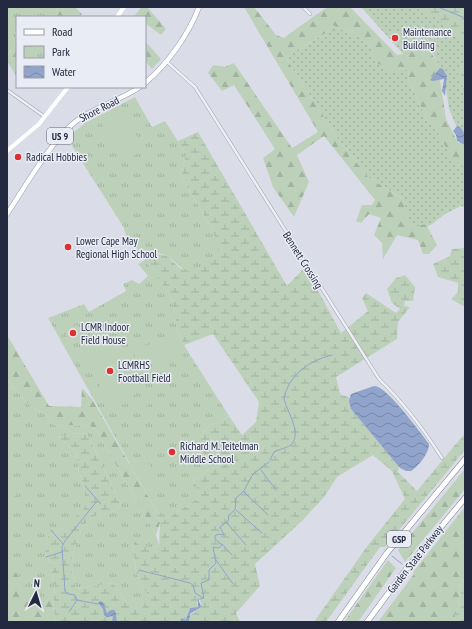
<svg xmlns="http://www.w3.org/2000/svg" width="472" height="629" font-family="'PT Sans Narrow',sans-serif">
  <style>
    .grass { fill: url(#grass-dots) }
    .forest { fill: url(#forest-firs) }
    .wetland { fill: url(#wetland-marsh) }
    .park { fill: url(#park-tufts) }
    .pitch { fill: #bdd1ba }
    .water { fill: url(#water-waves) }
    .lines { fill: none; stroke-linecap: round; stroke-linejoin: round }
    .stream { stroke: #91a4cb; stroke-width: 1 }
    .street-casing { stroke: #9fa3b1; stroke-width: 3.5 }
    .primary-casing { stroke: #989fb3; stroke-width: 5.5 }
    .highway-casing { stroke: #80879f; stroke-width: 6 }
    .street { stroke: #edeff5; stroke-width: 2.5 }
    .secondary { stroke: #fff; stroke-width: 4 }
    .primary { stroke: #fff; stroke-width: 4.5 }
    .highway { stroke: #fff; stroke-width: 5 }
    .poi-dot { fill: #db3130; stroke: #e9ecf4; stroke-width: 1.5 }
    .labels { text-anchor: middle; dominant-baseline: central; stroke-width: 3; stroke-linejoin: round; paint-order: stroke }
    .shield { fill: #e9ecf4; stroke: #5e6475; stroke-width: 1 }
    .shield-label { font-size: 10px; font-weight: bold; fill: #23293e }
    .poi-label { font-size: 11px; fill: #23293e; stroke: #e9ecf4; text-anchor: start }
    .street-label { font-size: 11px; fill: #23293e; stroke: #e9ecf4 }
  </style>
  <defs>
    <pattern id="grass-dots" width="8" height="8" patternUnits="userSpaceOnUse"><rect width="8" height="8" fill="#bdd1ba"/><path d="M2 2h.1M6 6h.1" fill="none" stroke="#a2b3a1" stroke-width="1.8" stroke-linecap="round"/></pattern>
    <pattern id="forest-firs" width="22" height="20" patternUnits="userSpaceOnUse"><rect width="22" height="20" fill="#bdd1ba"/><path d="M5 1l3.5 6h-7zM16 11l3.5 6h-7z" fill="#a2b3a1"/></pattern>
    <pattern id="wetland-marsh" width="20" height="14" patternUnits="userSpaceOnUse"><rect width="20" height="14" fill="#bdd1ba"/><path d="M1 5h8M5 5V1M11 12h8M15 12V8" fill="none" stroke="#a2b3a1"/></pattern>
    <pattern id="park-tufts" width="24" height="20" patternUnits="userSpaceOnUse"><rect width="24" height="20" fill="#bdd1ba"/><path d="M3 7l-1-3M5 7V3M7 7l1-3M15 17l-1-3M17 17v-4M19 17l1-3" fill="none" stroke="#a2b3a1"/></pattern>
    <pattern id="water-waves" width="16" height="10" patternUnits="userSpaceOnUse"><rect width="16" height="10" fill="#91a4cb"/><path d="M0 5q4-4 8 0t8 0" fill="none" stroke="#7686a6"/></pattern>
  </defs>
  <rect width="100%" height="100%" fill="#dadde7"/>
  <polygon class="grass" points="361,7 465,7 465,207 461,206 445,214 431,225 413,232 402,198 368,177 336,136 287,60 292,53 329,31 332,25 358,36 370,46 375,61 391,71 409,69 408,79 427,120 435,127 449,152 462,140 449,109 444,74 432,52 429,49 404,55"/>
  <g class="forest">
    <polygon points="55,7 75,7 82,14 79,17 54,17 58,13"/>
    <polygon points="141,7 147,7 166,29 161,35 145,23 145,17 134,17"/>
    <path d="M244 7H254L276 35 284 38C286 36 325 8 328 7 334 6 343 7 350 7L397 55 428 49 443 69 431 80H440L446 119 458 143 465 145V168L451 157 435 127 427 120 408 79 409 69 391 72 375 61 370 46 358 36 332 25 329 31 292 53 287 60 336 136 368 177 403 199 410 222 414 227 426 224 437 245 429 254H423L418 240 397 235 383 259 382 243 374 235 381 218 369 214 361 223 356 221 362 205H372L375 200 324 136 297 155 309 182 294 217 273 187 263 158 275 149 234 85 222 91 208 73 213 65 225 67 234 63 292 148 318 132Z"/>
    <polygon points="145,41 161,59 152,69 145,61"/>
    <polygon points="17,45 17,77 7,61 7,55"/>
    <polygon points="7,335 49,406 81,407 82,388 92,399 157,512 160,523 156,535 96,430 88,425 56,426 51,423 45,414 31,407 7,380"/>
    <polygon points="465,469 465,489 405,562 398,550"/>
    <polygon points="465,507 465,579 461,582 458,607 453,622 378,622 414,574 413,572"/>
    <polygon points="7,558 46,603 55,588 53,605 56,622 7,622"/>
    <polygon points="388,560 396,568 358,622 344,622"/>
  </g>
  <g class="wetland">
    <path d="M410 7H465V45C452 28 431 12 410 7Z"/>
    <polygon points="465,59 465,94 457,70"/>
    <path d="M198 132 287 286 305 267 341 333 368 311 362 298 366 293 396 313 400 309 392 303 387 289 396 278 405 275 415 287 413 301H405L404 306 410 307 398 322 397 339 336 377 340 394 350 398 351 409 399 466 398 472 417 491 465 433V450L385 547H380L326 622H314L368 545 405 499 392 471 373 455 337 477 324 497 303 520 255 564 260 586 236 613 240 622H189L190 615 194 613 201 605 200 599 197 603 198 607 190 608 186 620 183 618 178 622H117L116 613 114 610 107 613 102 601 98 603 103 609 105 616H114L112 622H56L53 605 55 588 50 564 45 552 48 536 64 528 85 489 79 473 76 452 58 437 73 433 87 434 121 504C110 518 105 510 92 518 79 525 72 553 72 567 72 575 75 581 76 589L113 583 128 604 149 596C136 581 133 560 134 540L154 548 159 545 160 523 201 496 193 482 209 469C206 460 196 440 204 431 209 425 222 421 229 416L242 435 256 422 259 402 213 334 184 345 177 330 173 300 136 249 167 256 181 269 213 231 181 176 186 154 178 141Z"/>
    <polygon points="465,248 465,306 463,306 451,299 458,292 458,283 438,277 433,264 450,256 452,249"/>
    <polygon points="465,579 465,622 453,622 458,607 461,582"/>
  </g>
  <g class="park">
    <polygon points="7,7 55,7 58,13 54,17 17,17 17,31 15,33 17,45 7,55"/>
    <path d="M135 97 152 127 165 121 186 154 181 176 213 231 219 254 192 272C178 268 179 264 168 257 151 245 131 260 124 228L67 138 85 123Z"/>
    <path d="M145 260 173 300 177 330 184 345 229 416C222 421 209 425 204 431 196 440 206 460 209 469L193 482 201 496 160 523 157 512 48 318 84 304 89 312 126 291 123 284 132 280 139 284 148 276 138 264Z"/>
    <path d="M7 380 31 407 45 414 51 423 56 426 88 425 96 430 156 535 159 545 154 548 141 546 134 541C133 561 136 581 149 596L141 610 128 604 113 583 76 589C75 581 72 575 72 567 72 553 79 525 92 518 105 510 110 518 121 504L87 434 73 433 58 437 76 452 79 473 85 489V508L64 528 48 536 45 552 50 564 55 588 46 603 34 601 9 563 7 558Z"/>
  </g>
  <g class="pitch">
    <polygon points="120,108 145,149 124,161 99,119"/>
    <polygon points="72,323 74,326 77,325 82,334 69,340 64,328"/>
    <polygon points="176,337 183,357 138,368 133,349"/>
    <polygon points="96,339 105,340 112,344 135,387 134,397 128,403 121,405 114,403 115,406 112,408 81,352 84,350 85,352 90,343"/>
    <polygon points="137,378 156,399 146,406"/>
    <polygon points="144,456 163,487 149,495 129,464"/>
    <polygon points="7,474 11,474 12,478 19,481 16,496 7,495"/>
  </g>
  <g class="water">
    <polygon points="440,68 443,69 447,76 445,96 442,91 444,79 433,81 430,80"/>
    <path d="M457 126C465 128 465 138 465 145L457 141 456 135 453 131Z"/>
    <path d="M374 386C386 385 420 432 429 444 429 453 419 466 411 471H406L400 468 351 409 349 401 351 394Z"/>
    <polygon points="198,598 201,607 190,614 189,622 179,622 182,618 186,620 190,608 198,607"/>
    <polygon points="100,601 103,602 107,613 111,610 114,610 116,613 117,622 112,622 113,616 107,617 104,615 103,609 98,603"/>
  </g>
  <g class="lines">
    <g class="stream">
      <polyline points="438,7 465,18"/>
      <path d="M270 460 274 452C279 449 288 448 292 444 302 431 286 411 284 398 289 375 310 360 332 355"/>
      <polyline points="261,470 276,490"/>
      <polyline points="85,486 101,504"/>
      <polyline points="244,492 268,515"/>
      <polyline points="236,510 262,533"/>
      <polyline points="226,522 246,545"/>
      <polyline points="51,530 63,544"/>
      <polyline points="222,544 232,555"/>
      <polyline points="392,556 402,564"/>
      <polyline points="46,557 62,552"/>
      <polyline points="216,560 233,584"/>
      <polyline points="139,570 190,583 193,585 195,593 203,598"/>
      <polyline points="200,599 204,598 201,583 209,580 209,570 216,563 213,547 219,548 222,545 215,539 215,536 218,534 224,535 220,527 228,521 229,515 235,510 236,498 243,492 253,474 269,462"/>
      <polyline points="77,600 75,595 68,594 65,591 62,547 65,541 97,501"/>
      <polyline points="69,612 77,600 98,604"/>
    </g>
    <g class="street-casing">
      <g id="street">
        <polyline points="303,7 310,14"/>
        <path d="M167 62 195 87 379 379C403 402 424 430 442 458"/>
        <polyline points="7,90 45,117"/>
      </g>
    </g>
    <g class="primary-casing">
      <g id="primary">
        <path d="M145 83C167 65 189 34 199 7"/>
        <path d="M7 214C25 187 51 141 75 122 94 107 119 101 140 87"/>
      </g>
    </g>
    <g class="highway-casing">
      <g id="highway">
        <polyline points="338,622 387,553 465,459"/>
        <polyline points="367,622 407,568 465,498"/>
      </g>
    </g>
    <use href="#street" class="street"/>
    <g class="secondary">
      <polyline points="117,17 124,7"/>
      <polyline points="7,151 39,124 68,87"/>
    </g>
    <use href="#primary" class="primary"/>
    <use href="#highway" class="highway"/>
  </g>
  <g class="poi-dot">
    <circle cx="395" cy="38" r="4"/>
    <circle cx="18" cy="157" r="4"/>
    <circle cx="68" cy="247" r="4"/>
    <circle cx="73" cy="333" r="4"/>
    <circle cx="110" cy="371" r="4"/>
    <circle cx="172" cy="452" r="4"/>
  </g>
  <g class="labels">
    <g class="shield">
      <rect x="47" y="128" width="26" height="16" rx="3"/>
      <rect x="387" y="531" width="24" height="16" rx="3"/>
    </g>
    <g class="shield-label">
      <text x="60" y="136">US 9</text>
      <text x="399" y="539">GSP</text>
    </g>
    <g class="poi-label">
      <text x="403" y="32">Maintenance<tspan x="403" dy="13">Building</tspan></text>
      <text x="26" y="157">Radical Hobbies</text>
      <text x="76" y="241">Lower Cape May<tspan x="76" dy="13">Regional High School</tspan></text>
      <text x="81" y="327">LCMR Indoor<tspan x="81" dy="13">Field House</tspan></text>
      <text x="118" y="365">LCMRHS<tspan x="118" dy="13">Football Field</tspan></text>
      <text x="180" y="446">Richard M. Teitelman<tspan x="180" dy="13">Middle School</tspan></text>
    </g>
    <g class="street-label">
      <text transform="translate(99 109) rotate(-27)">Shore Road</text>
      <text transform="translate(303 260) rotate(58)">Bennett Crossing</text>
      <text transform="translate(415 559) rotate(-52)">Garden State Parkway</text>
    </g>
  </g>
  <rect width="472" height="629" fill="none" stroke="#23293e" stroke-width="16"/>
  <rect x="16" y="16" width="130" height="72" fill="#e9ecf4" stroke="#9a9eab"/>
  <rect x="24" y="29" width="20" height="6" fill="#ffffff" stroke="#9a9eab"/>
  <text x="52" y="36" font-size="12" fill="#23293e">Road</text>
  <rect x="24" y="46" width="20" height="12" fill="url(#park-tufts)" stroke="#9a9eab"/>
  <text x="52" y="56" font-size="12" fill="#23293e">Park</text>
  <rect x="24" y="66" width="20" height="12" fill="url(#water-waves)" stroke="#9a9eab"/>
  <text x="52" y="76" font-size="12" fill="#23293e">Water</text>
  <g transform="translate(36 593) rotate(5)" stroke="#e9ecf4" stroke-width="3" paint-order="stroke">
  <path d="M0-3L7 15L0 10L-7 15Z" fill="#23293e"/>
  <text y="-6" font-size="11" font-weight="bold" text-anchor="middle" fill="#23293e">N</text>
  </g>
</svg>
